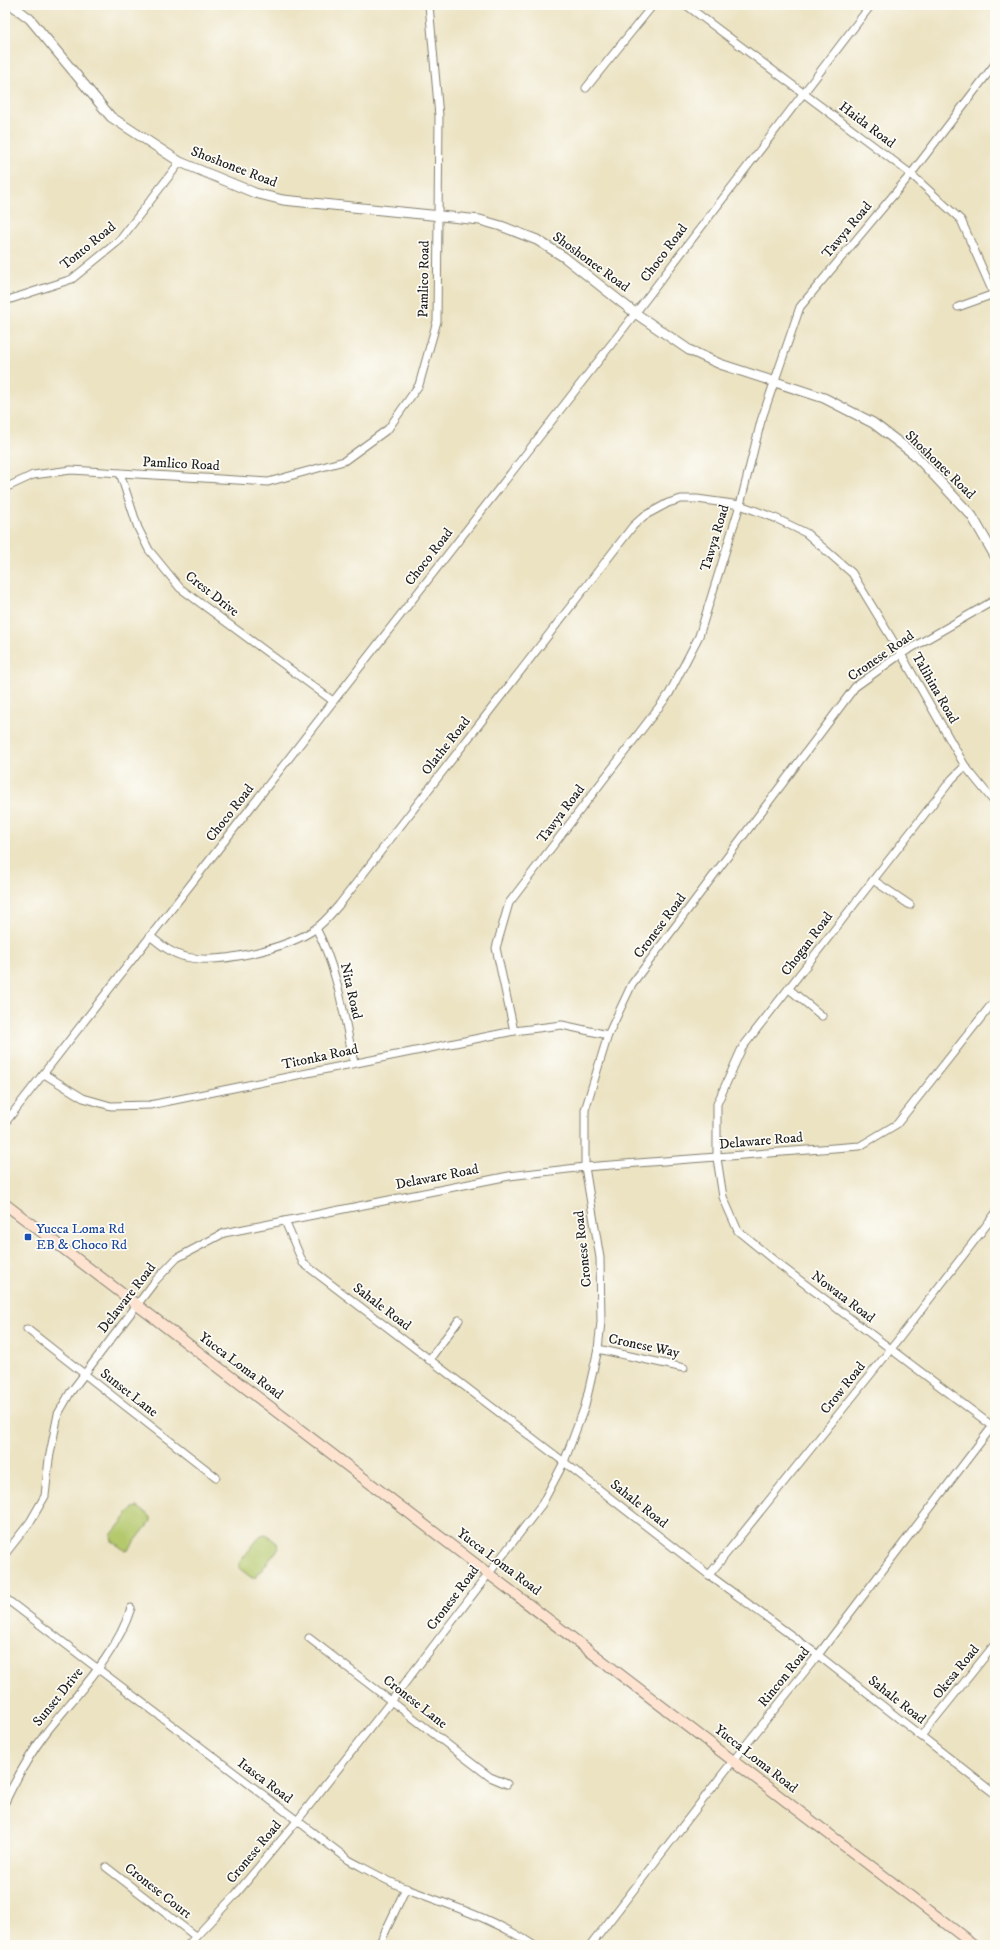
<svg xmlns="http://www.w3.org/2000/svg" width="1000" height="1950" font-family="'IM FELL DW Pica',serif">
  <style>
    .green { fill: #b4c86c; stroke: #687244 }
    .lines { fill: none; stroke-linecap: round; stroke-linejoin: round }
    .minor-casing { stroke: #848070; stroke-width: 9 }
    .tertiary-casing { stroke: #848070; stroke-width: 11 }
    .secondary-casing { stroke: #848070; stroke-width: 12 }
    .minor { stroke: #fff; stroke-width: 7 }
    .tertiary { stroke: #fff; stroke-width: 9 }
    .secondary { stroke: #fee3d1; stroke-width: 10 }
    .transit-dot { fill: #1a4fb4; stroke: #fdfcf7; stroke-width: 1.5 }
    .labels { text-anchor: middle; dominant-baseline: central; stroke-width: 3.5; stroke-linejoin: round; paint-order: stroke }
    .street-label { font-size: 14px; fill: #1c1c1c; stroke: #fdfcf7 }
    .transit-label { font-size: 14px; fill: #164399; stroke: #fdfcf7; text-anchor: start }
  </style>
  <rect width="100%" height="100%" fill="#fdfcf7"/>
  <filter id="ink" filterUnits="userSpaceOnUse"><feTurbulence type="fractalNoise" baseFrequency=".025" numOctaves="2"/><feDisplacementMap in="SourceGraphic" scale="8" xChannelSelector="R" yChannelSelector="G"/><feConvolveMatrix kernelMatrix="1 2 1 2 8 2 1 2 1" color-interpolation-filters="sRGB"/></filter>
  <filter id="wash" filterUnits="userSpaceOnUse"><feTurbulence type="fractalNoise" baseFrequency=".012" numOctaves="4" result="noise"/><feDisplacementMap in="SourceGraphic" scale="16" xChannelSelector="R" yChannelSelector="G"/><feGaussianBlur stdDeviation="0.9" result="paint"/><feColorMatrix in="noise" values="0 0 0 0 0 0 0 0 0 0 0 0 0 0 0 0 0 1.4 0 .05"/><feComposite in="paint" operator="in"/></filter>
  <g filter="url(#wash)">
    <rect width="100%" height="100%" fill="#ece3c3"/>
    <g class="green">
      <polygon points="138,1507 151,1517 151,1521 129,1549 124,1550 112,1541 111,1535 133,1508"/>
      <polygon points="266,1534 278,1544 279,1548 256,1577 252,1578 240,1569 239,1563 261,1535"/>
    </g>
  </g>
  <g filter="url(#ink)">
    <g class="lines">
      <g class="minor-casing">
        <g id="minor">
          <polyline points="686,5 911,174 961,220 995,297"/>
          <polyline points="586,88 653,5"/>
          <polyline points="5,301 72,279 120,240 180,162"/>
          <polyline points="958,307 994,294"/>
          <polyline points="120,473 138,528 149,550 180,588 333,701"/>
          <polyline points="5,488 33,475 71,470 268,482 344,461 388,429 419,385 437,321 439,116 429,5"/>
          <polyline points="965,766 952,779 742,1048 717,1104 717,1158 723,1197 738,1231 781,1266 995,1428"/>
          <polyline points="873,880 910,905"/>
          <path d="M316 928C338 970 344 1017 354 1063"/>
          <path d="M150 936C161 945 172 954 186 957 219 965 288 948 315 929 324 923 331 914 339 905L633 526 644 516 668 503 681 499H697L740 505 775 518 806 533 852 573 901 654 965 766 995 803"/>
          <polyline points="789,989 822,1016"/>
          <polyline points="514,1031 496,948 509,903 669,694 699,636 740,505 761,421 800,307 911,174 995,64"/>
          <polyline points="44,1074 83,1098 111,1106 150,1105 514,1031 562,1025 608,1035"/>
          <polyline points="5,1123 627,324 871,5"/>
          <polyline points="285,1221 303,1263 564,1462 709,1575 818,1655 995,1794"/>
          <polyline points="27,1329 216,1477"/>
          <polyline points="598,1349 684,1368"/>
          <polyline points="429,1360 459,1320"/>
          <polyline points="5,1554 30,1522 45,1496 49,1459 58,1414 70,1393 156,1280 177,1258 224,1233 509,1176 585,1167 860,1146 897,1124 995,1000"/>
          <polyline points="709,1575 891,1349 995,1214"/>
          <path d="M5 1598 349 1860C368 1870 386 1881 407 1889 449 1905 495 1919 533 1945"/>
          <polyline points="309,1638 490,1777 507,1784"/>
          <polyline points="921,1736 995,1644"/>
          <path d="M5 1802C16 1779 30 1754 45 1734 76 1694 116 1656 131 1608"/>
          <polyline points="106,1867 195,1936"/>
          <polyline points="188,1945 236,1894 297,1821 392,1700 542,1504 564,1462 585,1406 598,1349 601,1322 600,1258 585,1167 585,1110 608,1035 632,984 855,687 901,654 995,600"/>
          <polyline points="379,1945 406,1888"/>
          <polyline points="591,1945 725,1771 818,1655 995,1423"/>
        </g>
      </g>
      <g class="tertiary-casing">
        <polyline id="tertiary" points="12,5 30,19 111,117 180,162 255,193 283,200 480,220 501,226 537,240 564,257 635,313 689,350 720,364 824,398 873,423 914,454 972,516 995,556"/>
      </g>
      <g class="secondary-casing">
        <polyline id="secondary" points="5,1204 974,1945"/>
      </g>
      <use href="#minor" class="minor"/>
      <use href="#tertiary" class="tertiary"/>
      <use href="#secondary" class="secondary"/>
    </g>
  </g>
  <rect class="transit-dot" x="24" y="1233" width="8" height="8" rx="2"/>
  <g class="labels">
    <g class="street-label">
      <text transform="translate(867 125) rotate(37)">Haida Road</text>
      <text transform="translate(234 167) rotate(21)">Shoshonee Road</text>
      <text transform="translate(847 230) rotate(-50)">Tawya Road</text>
      <text transform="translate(88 246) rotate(-39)">Tonto Road</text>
      <text transform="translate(664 253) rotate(-53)">Choco Road</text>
      <text transform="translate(591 262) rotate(36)">Shoshonee Road</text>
      <text transform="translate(424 279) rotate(-89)">Pamlico Road</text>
      <text transform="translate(181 464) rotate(3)">Pamlico Road</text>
      <text transform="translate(940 465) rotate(44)">Shoshonee Road</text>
      <text transform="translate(715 538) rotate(-73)">Tawya Road</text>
      <text transform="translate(429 557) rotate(-52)">Choco Road</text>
      <text transform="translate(212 594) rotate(38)">Crest Drive</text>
      <text transform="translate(881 656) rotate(-35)">Cronese Road</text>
      <text transform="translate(935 688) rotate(60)">Talihina Road</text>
      <text transform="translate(446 746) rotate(-52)">Olathe Road</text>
      <text transform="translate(230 813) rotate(-52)">Choco Road</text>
      <text transform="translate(561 814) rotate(-53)">Tawya Road</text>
      <text transform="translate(660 926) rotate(-53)">Cronese Road</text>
      <text transform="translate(807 944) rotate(-53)">Chogan Road</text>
      <text transform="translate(351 991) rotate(77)">Nita Road</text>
      <text transform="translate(320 1057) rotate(-12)">Titonka Road</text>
      <text transform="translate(761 1141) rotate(-5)">Delaware Road</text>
      <text transform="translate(437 1177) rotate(-11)">Delaware Road</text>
      <text transform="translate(583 1249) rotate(-96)">Cronese Road</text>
      <text transform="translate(843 1297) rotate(37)">Nowata Road</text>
      <text transform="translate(127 1298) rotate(-52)">Delaware Road</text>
      <text transform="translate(382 1307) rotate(37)">Sahale Road</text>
      <text transform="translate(644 1346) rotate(12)">Cronese Way</text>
      <text transform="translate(241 1366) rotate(37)">Yucca Loma Road</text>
      <text transform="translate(843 1388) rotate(-51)">Crow Road</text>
      <text transform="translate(129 1393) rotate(38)">Sunset Lane</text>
      <text transform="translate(639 1504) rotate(38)">Sahale Road</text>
      <text transform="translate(499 1562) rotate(37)">Yucca Loma Road</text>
      <text transform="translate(453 1598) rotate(-53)">Cronese Road</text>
      <text transform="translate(956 1672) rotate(-51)">Okesa Road</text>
      <text transform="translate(784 1677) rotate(-51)">Rincon Road</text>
      <text transform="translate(58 1697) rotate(-51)">Sunset Drive</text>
      <text transform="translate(897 1700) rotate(38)">Sahale Road</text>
      <text transform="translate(415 1702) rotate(38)">Cronese Lane</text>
      <text transform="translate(756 1759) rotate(38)">Yucca Loma Road</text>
      <text transform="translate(265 1781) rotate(37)">Itasca Road</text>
      <text transform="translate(254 1852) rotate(-50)">Cronese Road</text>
      <text transform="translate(158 1891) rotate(38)">Cronese Court</text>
    </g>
    <g class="transit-label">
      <text x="36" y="1229">Yucca Loma Rd<tspan x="36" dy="16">EB &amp; Choco Rd</tspan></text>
    </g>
  </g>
  <rect width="1000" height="1950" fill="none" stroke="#fdfcf7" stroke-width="20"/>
</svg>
